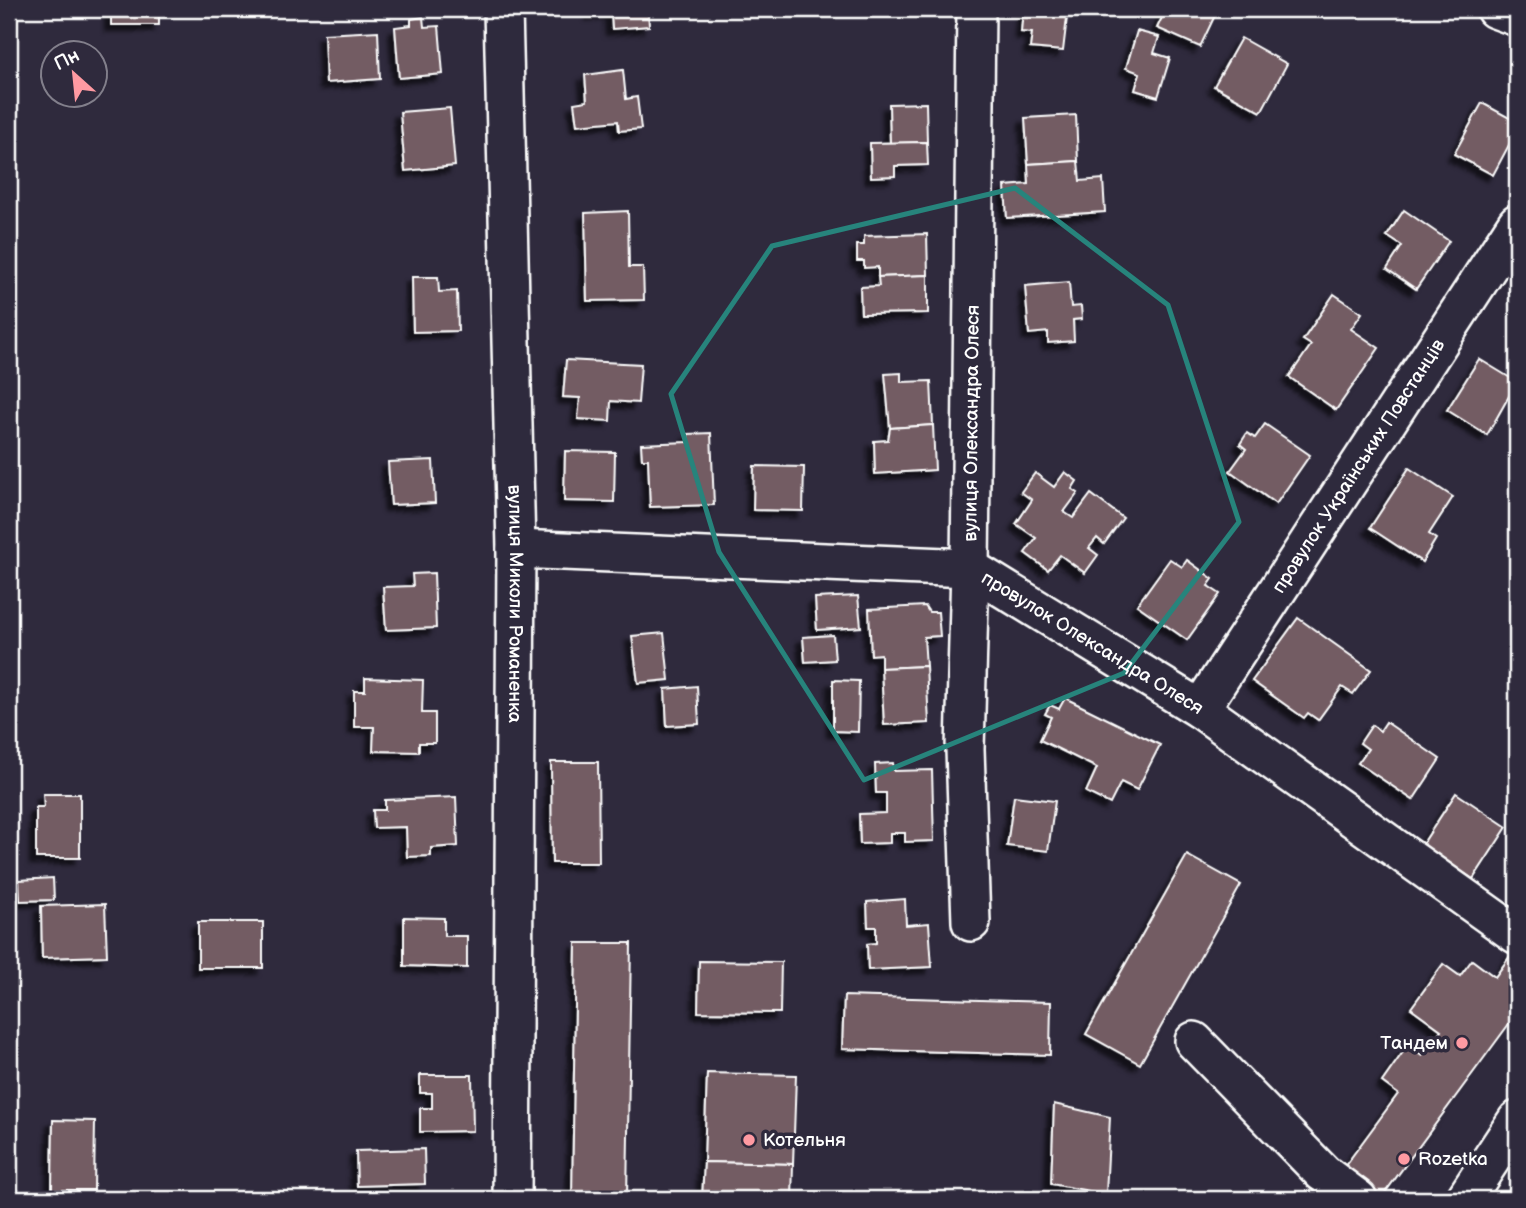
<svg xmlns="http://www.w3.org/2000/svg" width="1526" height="1208" font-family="'Balsamiq Sans',sans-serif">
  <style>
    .building { fill: #735b63; stroke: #fff; stroke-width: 2; filter: url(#shadow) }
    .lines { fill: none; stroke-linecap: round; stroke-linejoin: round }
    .minor-casing { stroke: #fff; stroke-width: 42 }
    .minor { stroke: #2f2a3d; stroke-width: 37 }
    .marked { fill: none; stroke: #27847c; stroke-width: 5; stroke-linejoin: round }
    .poi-dot { fill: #ff9aa2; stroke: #2f2a3d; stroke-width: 2.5 }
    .labels { text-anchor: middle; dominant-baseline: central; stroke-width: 7; stroke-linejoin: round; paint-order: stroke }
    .street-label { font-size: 19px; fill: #fff; stroke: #2f2a3d }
    .poi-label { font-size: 19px; fill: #fff; stroke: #2f2a3d; text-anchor: start }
  </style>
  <defs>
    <filter id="shadow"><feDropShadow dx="-6" dy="6" stdDeviation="2" flood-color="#0009"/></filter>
  </defs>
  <rect width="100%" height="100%" fill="#2f2a3d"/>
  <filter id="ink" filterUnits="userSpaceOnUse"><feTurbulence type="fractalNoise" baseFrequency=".0143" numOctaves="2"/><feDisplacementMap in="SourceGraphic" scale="14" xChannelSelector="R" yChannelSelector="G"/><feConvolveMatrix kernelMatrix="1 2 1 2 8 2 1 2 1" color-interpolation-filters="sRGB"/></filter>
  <g filter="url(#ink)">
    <g class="building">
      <rect x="111" y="9" width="48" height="16"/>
      <polygon points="591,9 648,9 649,26 612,29 611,12 591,14"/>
      <polygon points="1023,9 1068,9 1063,51 1030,48 1032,33 1021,32"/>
      <polygon points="1166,9 1218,9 1200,47 1157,28"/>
      <polygon points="423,17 424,27 439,26 443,74 399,78 395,27 411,25 411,19"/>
      <polygon points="378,31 380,79 326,83 324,34"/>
      <polygon points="1137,31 1159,37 1154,53 1170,58 1158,97 1135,90 1140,73 1126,68"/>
      <polygon points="1241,38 1287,64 1261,112 1214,86"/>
      <polygon points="623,70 626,99 637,97 641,129 619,131 618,121 577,125 574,103 587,101 585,75"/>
      <polygon points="926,103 927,142 890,143 889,104"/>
      <polygon points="1482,103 1517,122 1517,130 1493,175 1454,154"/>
      <polygon points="450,108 455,166 405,171 400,112"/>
      <polygon points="1076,115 1078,161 1028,164 1025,118"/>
      <polygon points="927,142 928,165 895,166 895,176 871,177 870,143"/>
      <polygon points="1078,161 1080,181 1103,179 1105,212 1007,218 1005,186 1029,184 1028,164"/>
      <polygon points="1404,210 1449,241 1416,289 1387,269 1402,246 1387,236"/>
      <polygon points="628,211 629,267 643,267 644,300 587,301 585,213"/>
      <polygon points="927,234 928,275 878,277 878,267 864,268 864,261 857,261 857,245 864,245 864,236"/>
      <polygon points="928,275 928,313 861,314 860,287 879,286 878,277"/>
      <polygon points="412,277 438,277 439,292 457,291 458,331 413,332"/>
      <polygon points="1069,282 1071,307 1081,306 1082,319 1073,320 1074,341 1048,343 1048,332 1029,334 1025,286"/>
      <polygon points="1334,294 1362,313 1351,329 1379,348 1336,410 1289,377 1311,345 1303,340"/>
      <polygon points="1479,359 1517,382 1487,435 1447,410"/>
      <polygon points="566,360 641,364 638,403 611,401 610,421 578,419 580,398 563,397"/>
      <polygon points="901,373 901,382 931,381 933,425 890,428 885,374"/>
      <polygon points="1265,424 1310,455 1276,504 1230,471 1246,449 1240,444 1247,433 1255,438"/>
      <polygon points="933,425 935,470 875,474 874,441 888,440 890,428"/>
      <polygon points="711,433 714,505 650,507 648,459 642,459 641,444 688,442 688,434"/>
      <polygon points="565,451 615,452 614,502 564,501"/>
      <polygon points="433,460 435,503 391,505 388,462"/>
      <polygon points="754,466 804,467 803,511 753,510"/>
      <polygon points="1409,468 1453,497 1429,534 1436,539 1422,562 1370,528"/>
      <polygon points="1065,472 1077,481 1072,489 1078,493 1064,512 1073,518 1091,494 1123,518 1104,544 1097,538 1089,548 1098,555 1085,573 1060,555 1048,570 1025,553 1036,538 1016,524 1032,500 1021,492 1035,473 1054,487"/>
      <polygon points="1170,559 1182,567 1187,560 1213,579 1208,586 1220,594 1187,640 1137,605"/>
      <polygon points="434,573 436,628 386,630 383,587 413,586 412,574"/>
      <polygon points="858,596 861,627 817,630 815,598"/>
      <polygon points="925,606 929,612 938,612 940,636 924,637 926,666 881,668 881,654 871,655 869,609"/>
      <polygon points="1298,618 1371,670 1353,694 1342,687 1318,720 1308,713 1304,718 1252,681"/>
      <polygon points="664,633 669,680 638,683 632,636"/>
      <polygon points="833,635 835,660 805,662 803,637"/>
      <polygon points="926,666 929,723 884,725 881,668"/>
      <polygon points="365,678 423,680 422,713 435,713 435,743 419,743 419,752 373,751 374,727 354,727 354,691 365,691"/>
      <polygon points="833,680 859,681 858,732 833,731"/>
      <polygon points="697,686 699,724 667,726 665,689"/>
      <polygon points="1065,698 1160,745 1137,790 1121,782 1110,804 1086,792 1097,768 1040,740 1051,717 1045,714 1050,705 1059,709"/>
      <polygon points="1386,722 1440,759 1413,800 1358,763 1368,749 1360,743 1372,725 1380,731"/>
      <polygon points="551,762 598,762 599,863 552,863"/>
      <polygon points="893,763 894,771 932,770 934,841 905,842 905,833 890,833 890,843 860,844 859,814 886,813 886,793 876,793 875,764"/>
      <polygon points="1456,793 1507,827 1473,879 1422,845"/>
      <polygon points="43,794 80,794 80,858 36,858 36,807 44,807"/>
      <polygon points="1014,796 1055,801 1048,851 1007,846"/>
      <polygon points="456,797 458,846 431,848 431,856 407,857 406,827 374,828 373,810 385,810 385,800"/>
      <polygon points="1187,855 1241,885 1140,1064 1086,1034"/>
      <polygon points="53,878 54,900 20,901 19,880"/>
      <polygon points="905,899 906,925 929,923 932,967 868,970 867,944 876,943 876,927 868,927 867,902"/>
      <polygon points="105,904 107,956 42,958 41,906"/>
      <polygon points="404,917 444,918 444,936 467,936 467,968 404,966"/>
      <rect x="198" y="922" width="65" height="46"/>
      <polygon points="576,943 631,943 627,1199 572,1199"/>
      <polygon points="1513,952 1517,955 1517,1013 1381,1198 1342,1170 1398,1094 1382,1082 1408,1045 1422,1055 1441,1030 1411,1008 1443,964 1460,976 1472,960 1495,977"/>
      <polygon points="699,961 781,962 780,1013 698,1012"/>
      <polygon points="844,996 1051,1002 1050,1055 842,1049"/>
      <polygon points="707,1073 796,1075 793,1164 704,1162"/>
      <polygon points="420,1075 472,1075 473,1131 420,1132 420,1108 432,1108 432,1093 420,1093"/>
      <polygon points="1054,1104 1110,1117 1106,1194 1051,1184"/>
      <polygon points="53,1120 95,1121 94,1190 52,1190"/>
      <polygon points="424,1149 425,1184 357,1186 356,1151"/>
      <polygon points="704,1162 793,1164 792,1199 702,1199"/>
      <polygon points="223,1196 285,1197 285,1199 223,1199"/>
    </g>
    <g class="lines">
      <g class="minor-casing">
        <g id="minor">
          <path id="s1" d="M503 9 516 549 512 1199"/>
          <polyline points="1495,9 1517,17"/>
          <path id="s2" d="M516 549 970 568 1200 709 1517 935"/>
          <path id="s3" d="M1200 709 1517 223"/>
          <path id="s4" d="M971 922 965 749 970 568 976 9"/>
          <polyline points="1194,1041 1323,1173 1358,1199"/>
          <polyline points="1465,1199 1517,1120"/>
        </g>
      </g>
      <use href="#minor" class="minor"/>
    </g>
  </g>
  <path class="marked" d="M1015 188 1168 305 1239 522 1124 673 864 780 719 552 671 394 772 246Z"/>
  <g class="poi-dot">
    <circle cx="1462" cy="1043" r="7"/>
    <circle cx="749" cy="1140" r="7"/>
    <circle cx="1404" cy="1159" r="7"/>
  </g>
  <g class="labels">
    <g class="street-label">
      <text stroke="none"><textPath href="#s4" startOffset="499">вулиця Олександра Олеся</textPath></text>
      <text stroke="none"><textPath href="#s3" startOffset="290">провулок Українських Повстанців</textPath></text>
      <text stroke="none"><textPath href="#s1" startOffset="595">вулиця Миколи Романенка</textPath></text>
      <text stroke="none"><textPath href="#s2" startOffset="598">провулок Олександра Олеся</textPath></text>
    </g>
    <g class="poi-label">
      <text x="1448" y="1043" text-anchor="end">Тандем</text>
      <text x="763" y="1140">Котельня</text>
      <text x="1418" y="1159">Rozetka</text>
    </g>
  </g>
  <rect width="1526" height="1208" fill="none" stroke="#2f2a3d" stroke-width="35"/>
  <rect x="18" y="18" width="1491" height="1173" fill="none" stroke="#fff" stroke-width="2.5" filter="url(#ink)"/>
  <g transform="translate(74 74) rotate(333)"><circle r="33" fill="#2f2a3d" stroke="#827f8b" stroke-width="2"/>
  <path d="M0-5L12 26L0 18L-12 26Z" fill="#ff9aa2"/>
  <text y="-10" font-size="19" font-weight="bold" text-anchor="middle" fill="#ffffff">Пн</text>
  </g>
</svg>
